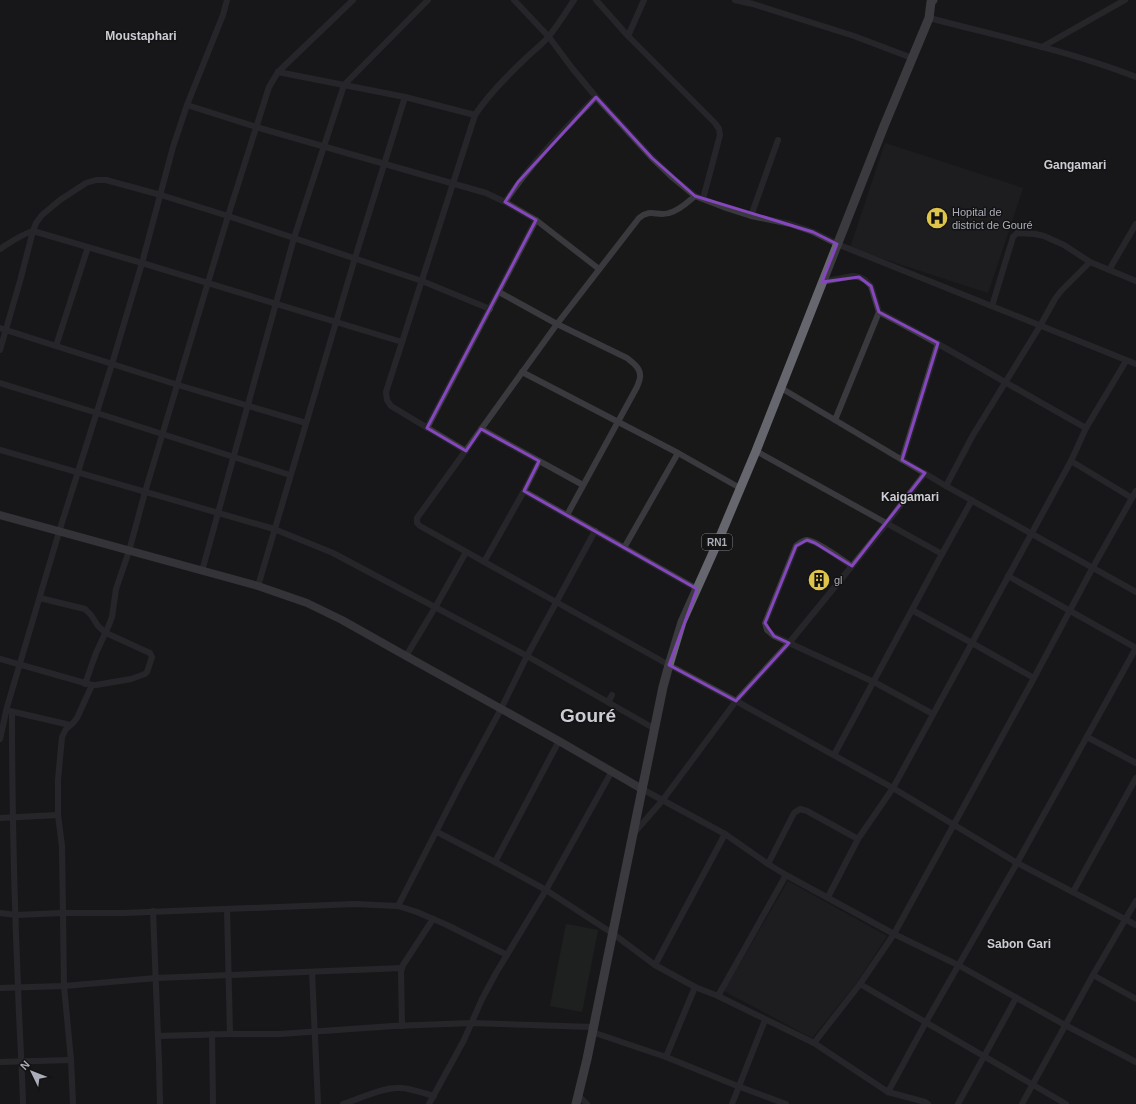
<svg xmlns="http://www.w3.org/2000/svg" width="1136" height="1104" font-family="Helvetica,sans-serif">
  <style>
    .built { fill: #242426 }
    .green { fill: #242b26 }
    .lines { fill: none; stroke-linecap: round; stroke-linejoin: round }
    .minor { stroke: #39393e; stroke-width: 6 }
    .major { stroke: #55565d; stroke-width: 8 }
    .highway { stroke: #66676e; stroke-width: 9 }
    .marked { fill: none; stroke: #8546be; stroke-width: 3; stroke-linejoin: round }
    .labels { text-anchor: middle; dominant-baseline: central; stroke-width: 3; stroke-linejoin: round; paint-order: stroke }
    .shield { fill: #131314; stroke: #7d7f87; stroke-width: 1 }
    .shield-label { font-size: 10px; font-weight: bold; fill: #abadb8 }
    .poi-label { font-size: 11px; fill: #abadb8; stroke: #131314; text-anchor: start }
    .neighbourhood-label { font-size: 12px; font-weight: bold; fill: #cccdd4; stroke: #131314 }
    .town-label { font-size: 19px; font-weight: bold; fill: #cccdd4; stroke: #131314 }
  </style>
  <rect width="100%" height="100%" fill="#181819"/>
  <g class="built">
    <polygon points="885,143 1023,188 988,293 850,248"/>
    <polygon points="788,881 887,936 856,984 812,1038 724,991"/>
  </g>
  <polygon class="green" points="566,924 598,930 582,1012 550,1006"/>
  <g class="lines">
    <g class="minor">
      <polyline points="514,0 549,37 572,68 596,97 652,158 673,178 695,196 726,208 751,216 790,224 813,232 837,244 1136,364"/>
      <polyline points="596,0 628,36 715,123 719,129 720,135 703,199"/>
      <polyline points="735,0 753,4 854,36 912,58"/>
      <path d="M929 18C998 36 1069 51 1136 77"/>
      <polyline points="628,36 644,0"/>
      <polyline points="1042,47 1125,0"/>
      <polyline points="278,72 405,97 475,115"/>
      <polyline points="187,105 256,127 486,193 505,202 536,220 599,269"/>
      <path d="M695 196C688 202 679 211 669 213 657 217 651 208 639 218L557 324 417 518V523L420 526 669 665 736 701 893 788 1017 863 1136 925"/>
      <path d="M505 202C531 163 564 130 596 97"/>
      <polyline points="751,216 778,140"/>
      <path d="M0 249C11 242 20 235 33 231L142 263 402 342"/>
      <polyline points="1109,270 1136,224"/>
      <path d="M822 282 853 276 859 277 865 280 871 286 879 312C949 348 1017 390 1086 428"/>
      <path d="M499 292 557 324 627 358C633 363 641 368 640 377 640 380 638 384 637 387L567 515"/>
      <polyline points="992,306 1013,237 1017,233 1035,234 1044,236 1064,245 1090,262 1136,281"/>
      <polyline points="0,328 178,385 306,423"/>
      <polyline points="56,346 88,247"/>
      <polyline points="0,350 20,281 33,231 36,223 42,215 60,200 86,183 96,180 106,180 161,195 228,216 422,281 490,309"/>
      <polyline points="522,372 678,453 740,488"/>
      <polyline points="0,383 97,413 290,475"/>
      <polyline points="781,388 946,486 1136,592"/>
      <polyline points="835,420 879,312"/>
      <polyline points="427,428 536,220"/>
      <polyline points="481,429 583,485"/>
      <polyline points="0,450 274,529 333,553 527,656 655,729"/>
      <path d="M466 451 391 406 387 400 386 392 475 115C488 95 509 74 527 57 534 50 543 44 549 36 558 25 566 12 574 0"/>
      <polyline points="756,451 942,554"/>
      <polyline points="902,460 938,343"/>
      <polyline points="1071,461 1132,498"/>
      <polyline points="946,486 973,435 1040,326 1055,299 1061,291 1090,262"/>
      <polyline points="524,491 697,589"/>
      <polyline points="624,548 678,453"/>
      <polyline points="484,562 524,491 539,461"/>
      <path d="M852 566C842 560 818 541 807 540 803 540 800 543 796 546L765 623 767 630 774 636 874 682 933 714"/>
      <polyline points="202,571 294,238 344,85 428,0"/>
      <polyline points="1008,576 1136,648"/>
      <polyline points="258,586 355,258 405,97"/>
      <polyline points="912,610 972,643 1034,678"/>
      <polyline points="406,656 436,606 466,552"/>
      <polyline points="0,659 92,685 96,685 131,679 145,674 147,672 152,657 150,653 106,633 98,626 91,615 85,609 40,598"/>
      <polyline points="85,684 96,653 109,625 112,617 116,589 129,551 145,492 228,216 269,87 278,72 353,0"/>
      <polyline points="608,702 612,695"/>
      <polyline points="10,711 70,725"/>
      <path d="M12 712C12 803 14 894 18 986 19 1025 22 1064 23 1104"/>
      <polyline points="1087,737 1136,763"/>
      <polyline points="0,739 7,707 59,532 112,364 142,263 173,147 187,105 223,15 227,0"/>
      <polyline points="834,755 942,554 972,500"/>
      <polyline points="642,789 725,834 768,864 786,875 894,934 958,965 1065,1025 1136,1062"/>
      <polyline points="0,818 58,815"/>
      <polyline points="437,832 495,862 546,890 612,933 655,965 695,987 718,996 814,1043 888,1092 925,1102 928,1104"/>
      <polyline points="634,833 662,801 736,701 789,643 887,523 925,473"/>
      <polyline points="495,862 559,741"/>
      <polyline points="768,864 794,813 800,809 807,811 858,839"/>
      <polyline points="1073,892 1136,778"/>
      <polyline points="828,897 858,839 893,788 1071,461 1086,428 1126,361"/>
      <polyline points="398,906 462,781 501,709 527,656 595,531"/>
      <polyline points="227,909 230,1034"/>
      <polyline points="153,911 159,1062 160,1104"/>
      <polyline points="0,913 16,915 63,913 123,913 355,904 398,906 417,912 447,925 507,955"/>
      <polyline points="655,965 725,834"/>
      <polyline points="312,972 318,1104"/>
      <polyline points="1093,975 1136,999"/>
      <polyline points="860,984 1066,1104"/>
      <polyline points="0,988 64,986 156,978 402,968"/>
      <polyline points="718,996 786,875"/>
      <polyline points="402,1026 401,971 403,965 433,919"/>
      <polyline points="592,1032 666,1057 740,1087 786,1104"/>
      <polyline points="212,1034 213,1104"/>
      <polyline points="158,1036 230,1034 280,1034 393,1026 472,1023 593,1027"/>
      <polyline points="814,1043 860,984 894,934 1034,678 1093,567 1136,491"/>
      <polyline points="666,1057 695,987"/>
      <polyline points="0,1062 71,1060"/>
      <polyline points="888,1092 926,1022 1017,863 1136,648"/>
      <polyline points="578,1095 587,1104"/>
      <polyline points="73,1104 71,1060 64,986 62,846 58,815 58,780 62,737 66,729 73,723 77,718 92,685"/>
      <path d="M343 1104C359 1099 381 1088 397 1088 409 1087 422 1093 434 1096"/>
      <polyline points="429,1104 464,1040 482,999 496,973 546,890 612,771"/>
      <polyline points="732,1104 765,1020"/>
      <polyline points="958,1104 1016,998"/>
      <polyline points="1022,1104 1093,975 1136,901"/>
    </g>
    <polyline class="major" points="0,515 258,586 307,603 342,620 406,656 559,741 642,789"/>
    <polyline class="highway" points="576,1104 587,1059 663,687 669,665 682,622 716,546 756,451 884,126 929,18 931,2 933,0"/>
  </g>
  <path d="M0 0H1136V1104H0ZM596 97 652 158 695 196 813 232 837 244 822 282 859 277 871 286 879 312 938 343 902 460 925 473 852 566 815 543 807 540 796 546 765 623 774 636 789 643 736 701 669 665 697 589 524 491 539 461 481 429 466 451 427 428 536 220 505 202 518 182Z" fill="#181819" fill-opacity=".55" fill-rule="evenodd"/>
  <path class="marked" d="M596 97 652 158 695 196 813 232 837 244 822 282 859 277 871 286 879 312 938 343 902 460 925 473 852 566 815 543 807 540 796 546 765 623 774 636 789 643 736 701 669 665 697 589 524 491 539 461 481 429 466 451 427 428 536 220 505 202 518 182Z"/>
  <defs>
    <g id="hospital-disc" transform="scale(1.15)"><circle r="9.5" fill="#dec44b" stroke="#131314"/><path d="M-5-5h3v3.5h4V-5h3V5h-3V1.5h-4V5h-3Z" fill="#111"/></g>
    <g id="building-disc" transform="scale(1.15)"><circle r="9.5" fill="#dec44b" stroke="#131314"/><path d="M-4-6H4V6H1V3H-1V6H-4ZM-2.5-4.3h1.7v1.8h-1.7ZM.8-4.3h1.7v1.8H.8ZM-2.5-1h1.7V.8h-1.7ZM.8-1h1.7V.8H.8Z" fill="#111"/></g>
  </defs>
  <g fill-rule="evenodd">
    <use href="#hospital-disc" x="937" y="218"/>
    <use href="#building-disc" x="819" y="580"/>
  </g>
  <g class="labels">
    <rect class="shield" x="702" y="534" width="30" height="16" rx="3"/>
    <g class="shield-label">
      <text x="717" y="542">RN1</text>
    </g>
    <g class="poi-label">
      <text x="952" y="212">Hopital de<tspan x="952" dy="13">district de Gouré</tspan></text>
      <text x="834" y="580">gl</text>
    </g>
    <g class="neighbourhood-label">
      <text x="141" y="36">Moustaphari</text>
      <text x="1075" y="165">Gangamari</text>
      <text x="910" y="497">Kaigamari</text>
      <text x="1019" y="944">Sabon Gari</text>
    </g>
    <g class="town-label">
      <text x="588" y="715">Gouré</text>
    </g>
  </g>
  <g transform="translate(32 1072) rotate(313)" stroke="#131314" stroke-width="3" paint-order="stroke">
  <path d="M0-3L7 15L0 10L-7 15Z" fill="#abadb8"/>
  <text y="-6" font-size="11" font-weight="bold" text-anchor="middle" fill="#abadb8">N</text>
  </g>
</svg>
